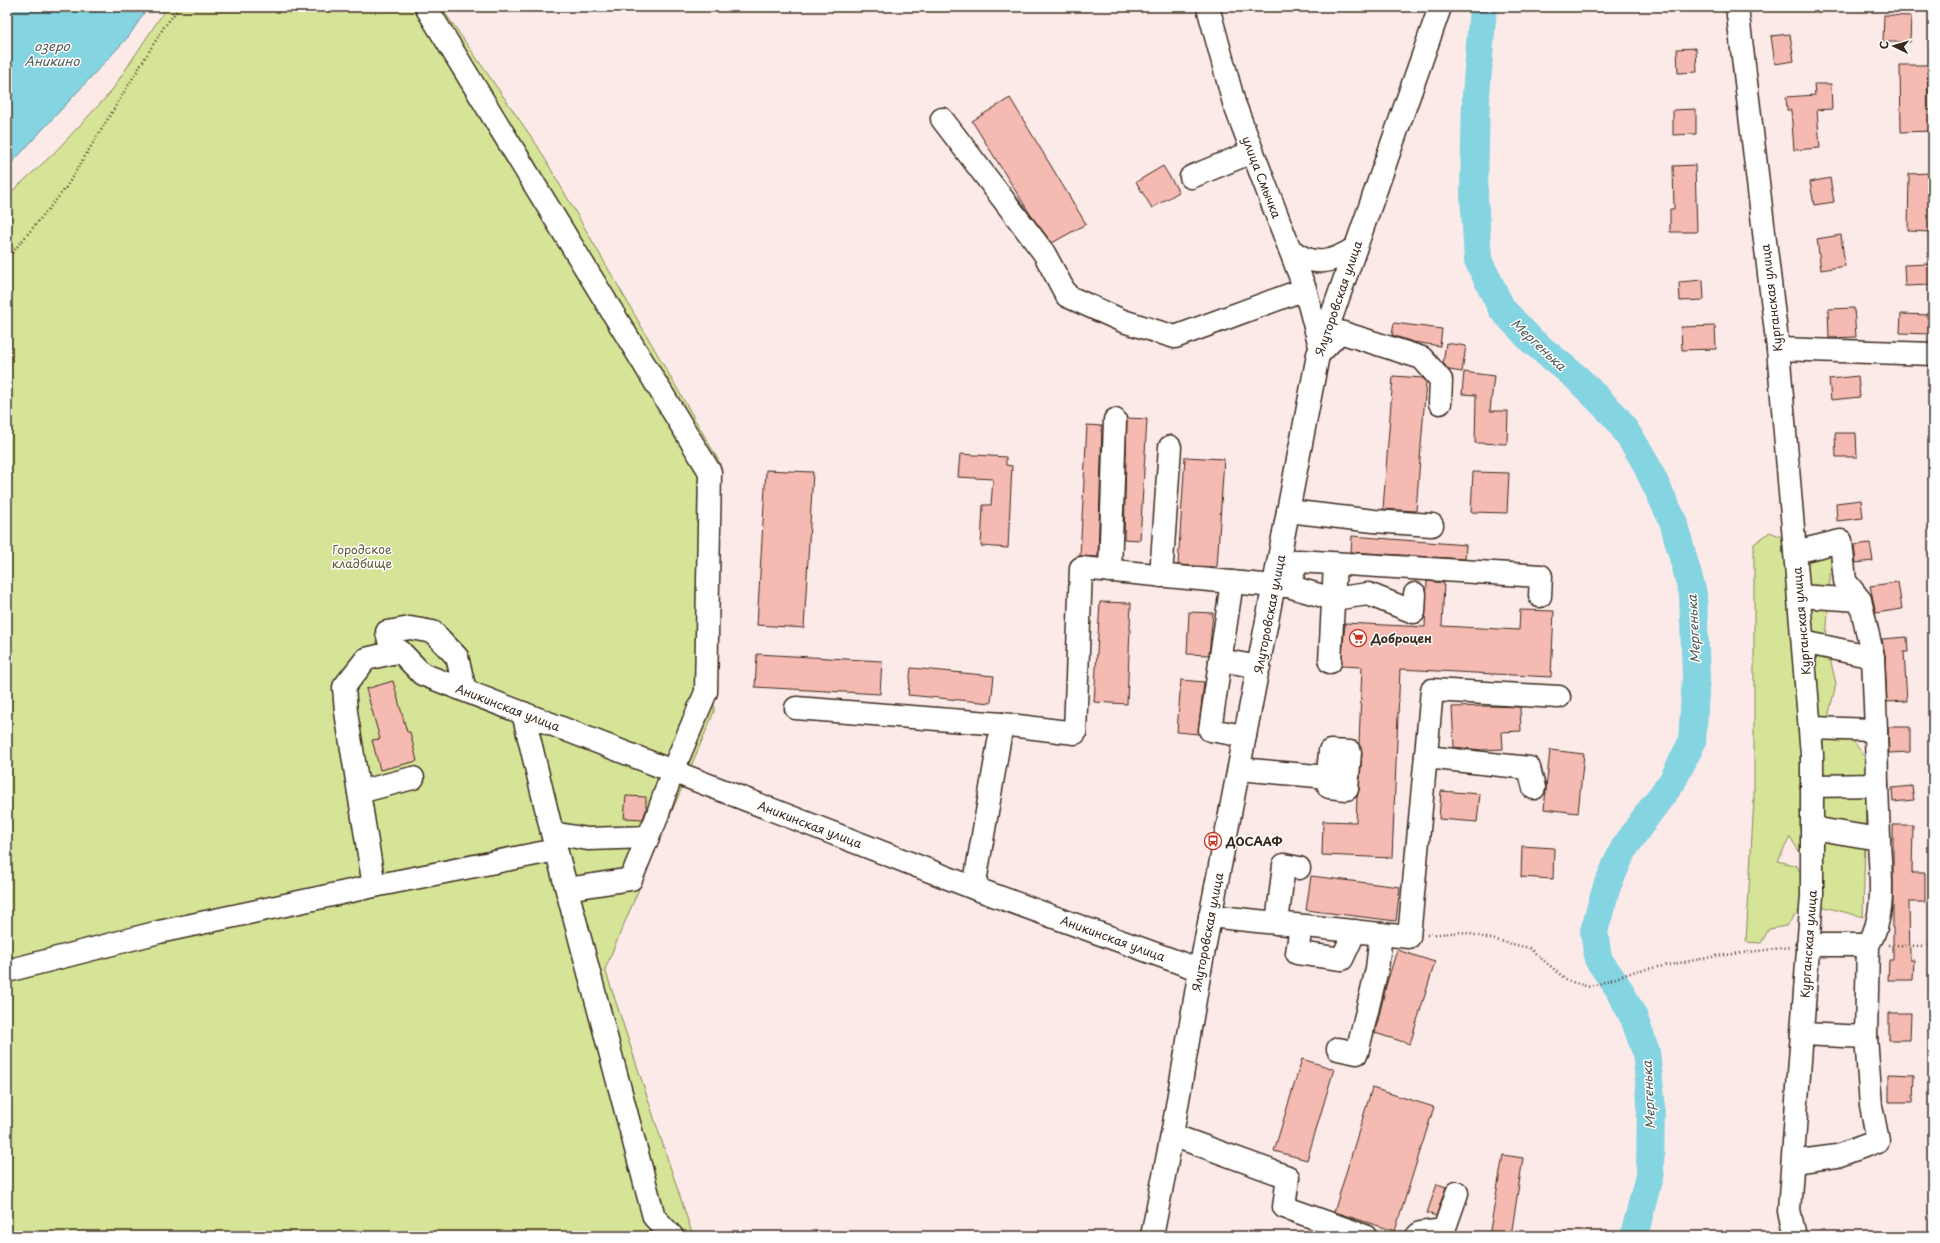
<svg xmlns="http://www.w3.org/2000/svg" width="1940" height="1243" font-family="'Playpen Sans',sans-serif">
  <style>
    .green { fill: #d6e497; stroke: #88875a }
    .water { fill: #85d4e2; stroke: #679094 }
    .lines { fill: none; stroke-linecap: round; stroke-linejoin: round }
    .river { stroke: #85d4e2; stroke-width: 28 }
    .building { fill: #f5bab1; stroke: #3b2a1e }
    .minor-casing { stroke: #3b2a1e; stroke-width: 25 }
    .major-casing { stroke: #3b2a1e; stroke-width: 25 }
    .path { stroke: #3b2a1e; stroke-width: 2.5; stroke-dasharray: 1 3; stroke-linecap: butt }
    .minor { stroke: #fff; stroke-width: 22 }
    .major { stroke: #fff; stroke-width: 22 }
    .labels { text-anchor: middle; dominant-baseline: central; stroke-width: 3; stroke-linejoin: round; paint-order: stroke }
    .street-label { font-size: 12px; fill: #3b2a1e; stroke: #fff }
    .park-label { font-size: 12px; fill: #62583c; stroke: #fff }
    .poi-label { font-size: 12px; font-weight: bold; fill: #3b2a1e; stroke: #fff; text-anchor: start }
    .water-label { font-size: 13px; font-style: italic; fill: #515d59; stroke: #fff }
  </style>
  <rect width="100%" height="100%" fill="#fceae8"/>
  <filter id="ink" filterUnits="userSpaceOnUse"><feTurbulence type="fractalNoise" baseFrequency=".025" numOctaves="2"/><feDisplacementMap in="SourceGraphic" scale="8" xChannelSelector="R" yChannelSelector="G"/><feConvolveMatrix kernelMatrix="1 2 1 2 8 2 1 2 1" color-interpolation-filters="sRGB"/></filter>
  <g filter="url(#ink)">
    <g class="green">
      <polygon points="167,7 441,7 537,145 720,463 714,712 605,969 693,1236 7,1236 7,196 53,154 110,93"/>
      <polygon points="1770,532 1800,545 1832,549 1826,641 1836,684 1826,726 1847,732 1867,760 1863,917 1817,905 1819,883 1790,837 1778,861 1797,866 1812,895 1786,926 1769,929 1761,943 1746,942 1754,799 1754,544"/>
    </g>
    <polygon class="water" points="7,7 148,7 129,36 7,168"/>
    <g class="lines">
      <polyline class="river" points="1483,7 1476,95 1474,194 1478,260 1502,309 1533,342 1576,377 1617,418 1642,456 1673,521 1693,594 1696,676 1692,742 1672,782 1647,815 1623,850 1607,886 1594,931 1598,959 1619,989 1634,1018 1646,1052 1651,1099 1650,1172 1634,1236"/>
    </g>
    <g class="building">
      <polygon points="1884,15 1911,16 1910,42 1883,42"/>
      <polygon points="1790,34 1794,61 1775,64 1771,36"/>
      <polygon points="1696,48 1697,72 1678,73 1677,49"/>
      <polygon points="1900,65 1928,65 1928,110 1931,110 1932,131 1901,132"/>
      <polygon points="1814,84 1831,84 1832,109 1817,110 1820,148 1794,150 1791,110 1787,110 1786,97 1815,95"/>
      <polygon points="1010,98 1086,224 1052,243 1030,214 972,121"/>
      <polygon points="1696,109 1696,134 1673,135 1673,110"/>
      <polygon points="1695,165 1697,232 1670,232 1670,209 1674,209 1673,166"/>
      <polygon points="1163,166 1179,192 1152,208 1136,182"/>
      <polygon points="1930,173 1932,232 1908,231 1909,174"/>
      <polygon points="1830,178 1834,202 1814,205 1810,182"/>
      <polygon points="1841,235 1845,266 1821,270 1817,239"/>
      <polygon points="1931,264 1932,285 1905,286 1904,265"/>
      <polygon points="1703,280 1704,300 1680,301 1679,282"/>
      <polygon points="1854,308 1856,337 1829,338 1828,309"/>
      <polygon points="1901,314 1931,315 1930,334 1900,333"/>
      <polygon points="1394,323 1442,329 1440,346 1413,342 1392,335"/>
      <polygon points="1715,326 1716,349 1682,350 1681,327"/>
      <polygon points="1446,343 1466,346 1462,372 1449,370 1443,363"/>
      <polygon points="1464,372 1494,376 1490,411 1508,411 1507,444 1475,443 1476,395 1462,394"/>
      <polygon points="1393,376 1423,378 1426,382 1416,511 1383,509"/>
      <polygon points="1858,376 1860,397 1831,400 1829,379"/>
      <polygon points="1127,418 1147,419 1140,540 1124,539"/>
      <polygon points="1087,425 1102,426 1098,557 1080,556"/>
      <polygon points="1835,433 1856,433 1857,457 1836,457"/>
      <polygon points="960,454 1006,457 1006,465 1012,466 1008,548 981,546 983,505 991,505 993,479 958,477"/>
      <polygon points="1185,457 1224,459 1217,567 1178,565"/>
      <polygon points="766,470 813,472 804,628 757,625"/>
      <polygon points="1473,472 1509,473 1507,513 1471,512"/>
      <polygon points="1861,500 1863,518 1837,521 1836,503"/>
      <polygon points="1352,536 1466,545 1465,559 1351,552"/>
      <polygon points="1870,543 1873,561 1856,563 1854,545"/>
      <polygon points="1427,581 1444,583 1442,626 1519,630 1520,610 1554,611 1551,677 1400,669 1392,858 1322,855 1323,821 1356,822 1357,797 1359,790 1362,753 1359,744 1362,667 1341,666 1345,623 1425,627"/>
      <polygon points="1898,582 1902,609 1876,613 1870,586"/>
      <polygon points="1100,602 1131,603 1127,704 1094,702"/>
      <polygon points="1189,612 1213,613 1209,655 1187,654"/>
      <polygon points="1907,637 1908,652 1904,652 1907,701 1887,702 1885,656 1882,639"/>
      <polygon points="757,654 882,661 880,694 755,687"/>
      <polygon points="911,668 994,676 991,703 908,695"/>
      <polygon points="1181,680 1204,682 1198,734 1177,732"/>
      <polygon points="393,681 407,732 410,732 417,761 380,770 372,740 380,739 366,689"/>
      <polygon points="1488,706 1520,707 1521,731 1502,732 1503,749 1482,750 1454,747 1452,707"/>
      <polygon points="1888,727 1910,727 1910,752 1889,753"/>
      <polygon points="1550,750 1584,754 1578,813 1544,809"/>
      <polygon points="1912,786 1914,800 1893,802 1892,788"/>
      <polygon points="1441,791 1480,794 1477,822 1439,819"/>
      <polygon points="626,796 646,797 646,810 643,819 624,818"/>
      <polygon points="1893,825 1913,825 1912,873 1925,873 1925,902 1909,902 1910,960 1914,960 1913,980 1888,980 1889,960 1893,960"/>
      <polygon points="1522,846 1554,848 1553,879 1521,877"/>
      <polygon points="1311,876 1400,887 1396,921 1306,910"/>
      <polygon points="1397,950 1435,962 1410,1044 1375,1033 1386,986"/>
      <polygon points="1889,1013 1911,1013 1910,1040 1889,1040"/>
      <polygon points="1302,1059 1334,1069 1307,1160 1274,1151"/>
      <polygon points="1889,1074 1914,1075 1913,1102 1889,1102"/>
      <polygon points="1372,1088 1434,1107 1395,1231 1334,1212"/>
      <polygon points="1503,1155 1523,1158 1511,1236 1489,1236"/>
      <polygon points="1437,1184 1446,1187 1436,1216 1427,1213"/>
    </g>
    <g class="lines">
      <g class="minor-casing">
        <g id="minor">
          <polyline points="426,7 710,472 706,692 673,770 655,822 648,837 588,839 552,833"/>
          <polyline points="942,119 1044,253 1067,296 1123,321 1175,337 1305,289"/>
          <polyline points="1191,177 1252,152"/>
          <polyline points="1778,349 1933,354"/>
          <polyline points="1318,355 1340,332 1422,358 1441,380 1440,403"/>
          <polyline points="1288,511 1374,521 1432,525"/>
          <polyline points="1795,552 1841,541 1845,581 1860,600"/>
          <polyline points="1110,571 1115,420"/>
          <polyline points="1161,576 1170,447"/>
          <polyline points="1232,582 1210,730 1245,736"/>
          <polyline points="1288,586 1333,599 1368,594 1414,612 1415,594"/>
          <polyline points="1799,596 1860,600 1873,657"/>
          <polyline points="1803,642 1873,657 1876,730"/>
          <polyline points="392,653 387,632 410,628 433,632 457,657 465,690"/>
          <polyline points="1220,660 1259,667"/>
          <polyline points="1330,662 1335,564"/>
          <polyline points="796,708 1002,724"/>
          <polyline points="523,713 555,845 654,1217 672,1236"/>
          <polyline points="1810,728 1876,730 1877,785 1812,786"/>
          <polyline points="1426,757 1529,768 1534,788"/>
          <polyline points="1239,769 1328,777 1329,787 1347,789 1350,752 1330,751 1328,777"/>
          <polyline points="1877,785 1879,839"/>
          <polyline points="359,792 413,778"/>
          <path d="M1812 828 1879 839C1880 873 1887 915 1868 945"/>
          <polyline points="374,886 556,850"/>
          <polyline points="974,888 1002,724 1075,733 1081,568 1274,586 1288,586 1298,561 1541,576 1540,596"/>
          <polyline points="567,889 631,879 648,837"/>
          <polyline points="1210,916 1409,937 1432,690 1559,697"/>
          <polyline points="1277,923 1284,865 1299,868"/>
          <polyline points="1301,926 1297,953 1342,959 1355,931"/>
          <polyline points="1808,945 1868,945 1866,1037"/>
          <polyline points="7,971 159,932 374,886 346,712 344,687 366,659 400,651 422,674 974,888 1200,970"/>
          <polyline points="1338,1049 1357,1053 1377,969 1381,934"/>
          <polyline points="1172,1135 1288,1177 1284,1207 1365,1236"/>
          <polyline points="1793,1162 1837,1156 1878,1141 1871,1106 1866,1037 1802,1034"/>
          <polyline points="1417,1236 1420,1233 1444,1230 1457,1193"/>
        </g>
      </g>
      <g class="major-casing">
        <g id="major">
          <polyline points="1208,7 1234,103 1305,289 1320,346"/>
          <polyline points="1737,7 1778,349 1812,755 1812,895 1789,1211 1795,1236"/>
          <path d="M1290 249C1312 268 1332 263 1355 248"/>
          <polyline points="1152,1236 1172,1135 1200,970 1318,355 1440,7"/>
        </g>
      </g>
      <g class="path">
        <polyline points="7,259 65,189 164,27 180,7"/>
        <polyline points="1427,935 1462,932 1529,948 1568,981 1590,987 1636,971 1717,956 1790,947"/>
        <polyline points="1889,945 1927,946 1933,944"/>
      </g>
      <use href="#minor" class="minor"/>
      <use href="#major" class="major"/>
    </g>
  </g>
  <defs>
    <g id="supermarket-ring" transform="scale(0.9)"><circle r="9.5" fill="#fff" stroke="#c8321e" stroke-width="1.5"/><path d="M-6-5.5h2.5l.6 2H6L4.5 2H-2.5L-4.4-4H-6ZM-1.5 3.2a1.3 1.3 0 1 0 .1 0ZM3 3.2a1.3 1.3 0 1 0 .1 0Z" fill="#c8321e"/></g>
    <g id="bus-ring" transform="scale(0.9)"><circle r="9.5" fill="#fff" stroke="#c8321e" stroke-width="1.5"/><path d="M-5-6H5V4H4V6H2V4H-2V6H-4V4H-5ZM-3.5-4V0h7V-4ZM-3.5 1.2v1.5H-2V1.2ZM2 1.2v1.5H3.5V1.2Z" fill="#c8321e"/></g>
  </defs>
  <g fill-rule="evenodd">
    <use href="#supermarket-ring" x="1358" y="638"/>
    <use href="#bus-ring" x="1213" y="841"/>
  </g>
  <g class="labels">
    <g class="street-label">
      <text transform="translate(1262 177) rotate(69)">улица Смычка</text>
      <text transform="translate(1338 298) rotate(-71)">Ялуторовская улица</text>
      <text transform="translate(1771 298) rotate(-97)">Курганская улица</text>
      <text transform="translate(1269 614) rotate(-79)">Ялуторовская улица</text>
      <text transform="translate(1801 621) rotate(-95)">Курганская улица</text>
      <text transform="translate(508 707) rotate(21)">Аникинская улица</text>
      <text transform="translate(810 824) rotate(21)">Аникинская улица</text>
      <text transform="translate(1207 932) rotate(-79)">Ялуторовская улица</text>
      <text transform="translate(1113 938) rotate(20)">Аникинская улица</text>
      <text transform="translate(1808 944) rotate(-86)">Курганская улица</text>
    </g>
    <g class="park-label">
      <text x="362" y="549">Городское<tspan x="362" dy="14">кладбище</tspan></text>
    </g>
    <g class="poi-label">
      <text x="1371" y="638">Доброцен</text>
      <text x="1226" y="841">ДОСААФ</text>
    </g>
    <g class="water-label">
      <text x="52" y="45">озеро<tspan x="52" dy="15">Аникино</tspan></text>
      <text transform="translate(1539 344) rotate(43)">Мергенька</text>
      <text transform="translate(1693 629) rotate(-93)">Мергенька</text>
      <text transform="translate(1648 1095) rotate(-93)">Мергенька</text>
    </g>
  </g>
  <rect width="1940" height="1243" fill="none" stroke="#fff" stroke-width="24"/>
  <rect x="12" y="12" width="1916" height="1219" fill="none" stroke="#3b2a1e" stroke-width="1.5" filter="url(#ink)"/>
  <g transform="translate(1894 46) rotate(275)" stroke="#ffffff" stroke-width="3" paint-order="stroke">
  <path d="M0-3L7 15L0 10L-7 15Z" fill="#3b2a1e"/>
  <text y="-6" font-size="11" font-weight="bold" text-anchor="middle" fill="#3b2a1e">С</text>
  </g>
</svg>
